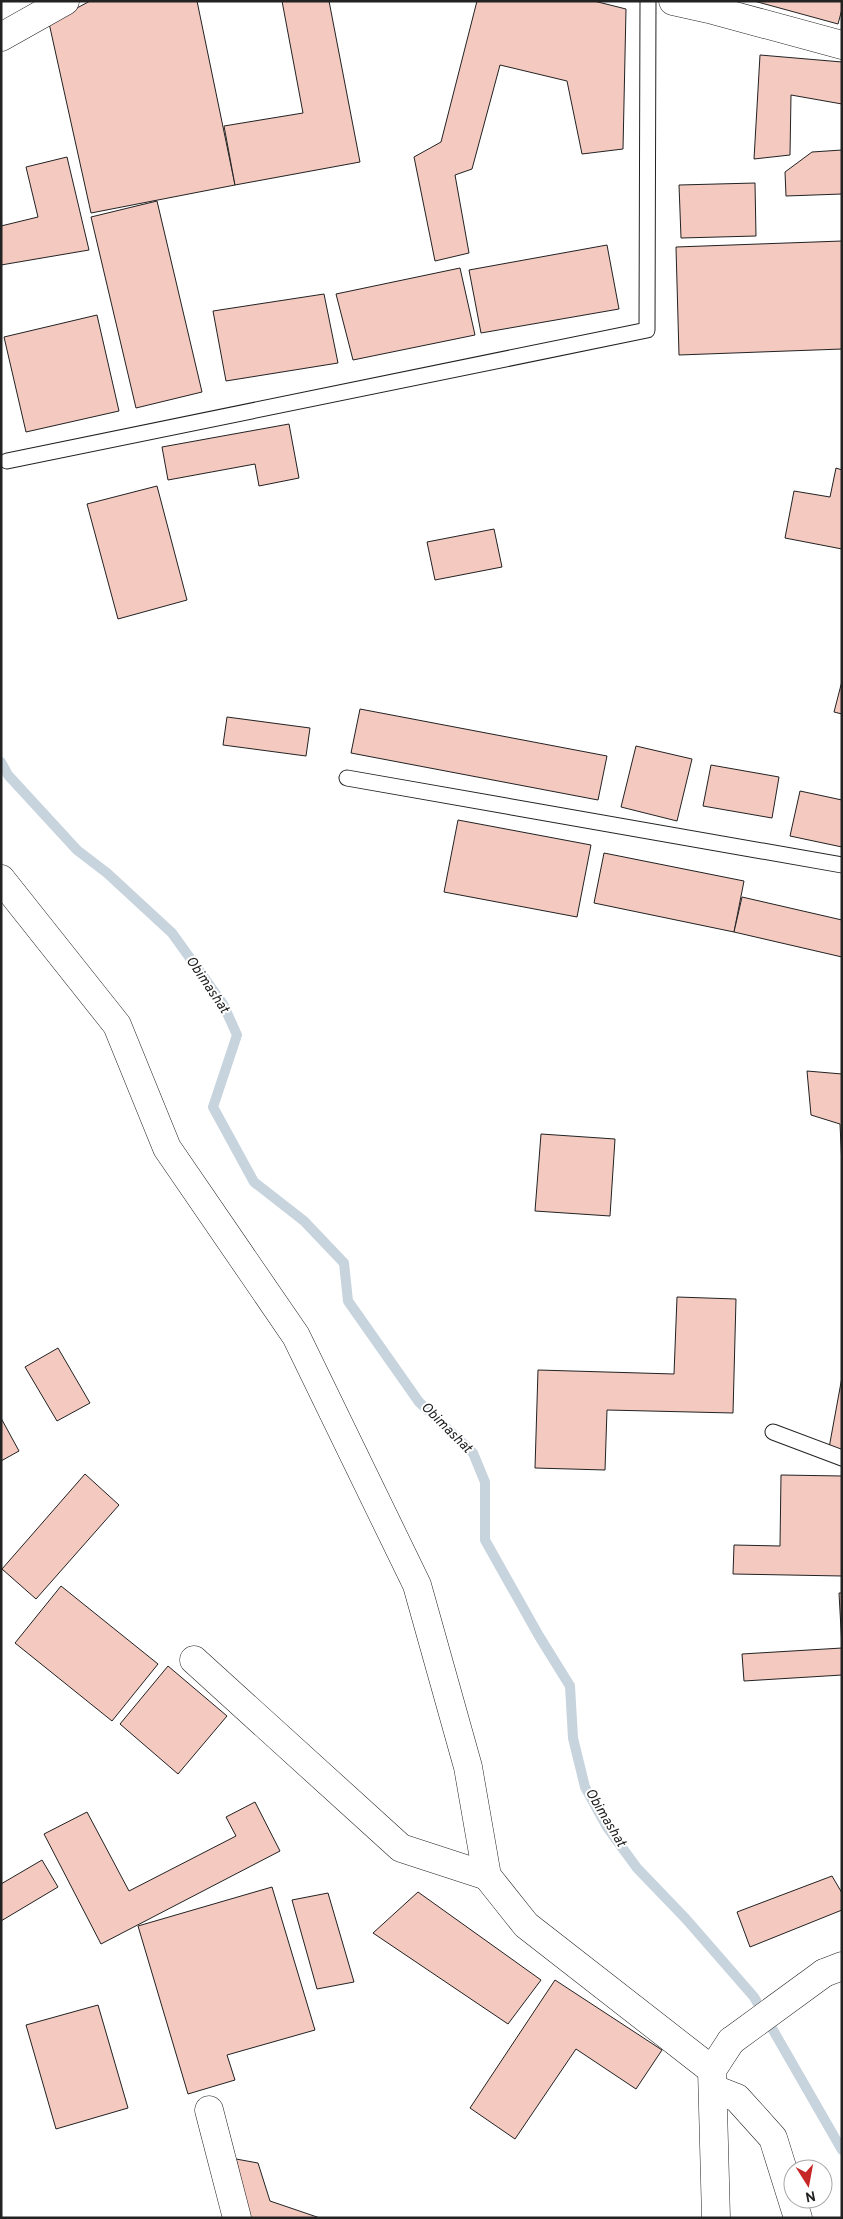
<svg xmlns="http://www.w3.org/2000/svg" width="843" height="2219" font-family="Overpass,sans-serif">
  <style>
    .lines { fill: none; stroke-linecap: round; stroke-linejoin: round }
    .stream { stroke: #c7d3dd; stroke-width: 10 }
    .building { fill: #f3c9c0; stroke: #222 }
    .service-casing { stroke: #222; stroke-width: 17 }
    .minor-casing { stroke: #222; stroke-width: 29 }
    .tertiary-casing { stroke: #222; stroke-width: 29 }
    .service { stroke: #fff; stroke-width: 15 }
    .minor { stroke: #fff; stroke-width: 28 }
    .tertiary { stroke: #fff; stroke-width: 28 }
    .labels { text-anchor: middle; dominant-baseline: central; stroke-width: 4; stroke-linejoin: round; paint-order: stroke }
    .water-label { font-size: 14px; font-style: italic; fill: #222; stroke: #fff }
  </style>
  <rect width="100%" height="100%" fill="#fff"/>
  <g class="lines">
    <polyline class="stream" points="1,762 8,775 77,850 107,873 172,933 223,1004 237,1035 213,1107 254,1182 304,1221 344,1263 348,1301 419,1402 473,1453 485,1482 485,1540 539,1636 570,1686 573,1738 585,1787 607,1827 637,1868 686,1919 754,1997 842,2150"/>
  </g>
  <g class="building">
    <polygon points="90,1 197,1 235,185 91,213 49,23"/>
    <polygon points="282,1 329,1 360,162 235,185 224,126 303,113"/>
    <polygon points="477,1 594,1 626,9 623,149 582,154 567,81 500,65 472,169 455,175 469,253 435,261 414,157 441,142"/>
    <polygon points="754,1 842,1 842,9 838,24"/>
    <polygon points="760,55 842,62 842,104 791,95 790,155 754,159"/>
    <polygon points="842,150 842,194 786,196 785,172 812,152"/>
    <polygon points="67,157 89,250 1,265 1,226 38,217 26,167"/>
    <polygon points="755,183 756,236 681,238 679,185"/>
    <polygon points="157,201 202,392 136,408 91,217"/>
    <polygon points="842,241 842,349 679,355 676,247"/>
    <polygon points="607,245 619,309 481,333 469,270"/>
    <polygon points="460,268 475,335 353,360 336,294"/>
    <polygon points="324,294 338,363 226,381 213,311"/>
    <polygon points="97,315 119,411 26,432 4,337"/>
    <polygon points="289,424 299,478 259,486 255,464 168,480 162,447"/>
    <polygon points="836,468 842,470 842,549 785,538 794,491 830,497"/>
    <polygon points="157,486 187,600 118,619 87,504"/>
    <polygon points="494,529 502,567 435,580 427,542"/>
    <polygon points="842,681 842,714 834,712"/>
    <polygon points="360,709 607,756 598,800 351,753"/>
    <polygon points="227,717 310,728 306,756 223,745"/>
    <polygon points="636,746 692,759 677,821 621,807"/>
    <polygon points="711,765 779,777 772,818 703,806"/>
    <polygon points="800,791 842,800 842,847 790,836"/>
    <polygon points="458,820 591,845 577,917 444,892"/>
    <polygon points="604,853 744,881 734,932 594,903"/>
    <polygon points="742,897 842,920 842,957 734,932"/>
    <polygon points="807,1071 842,1074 842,1166 840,1124 811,1115"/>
    <polygon points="541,1134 615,1139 610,1216 535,1211"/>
    <polygon points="677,1297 736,1299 733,1413 607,1410 605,1470 535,1468 538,1370 674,1374"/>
    <polygon points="58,1348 90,1403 57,1421 25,1367"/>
    <polygon points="842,1377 842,1450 829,1448"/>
    <polygon points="1,1418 19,1451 1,1461"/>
    <polygon points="85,1474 119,1505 36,1599 2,1569"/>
    <polygon points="781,1475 842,1476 842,1576 733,1574 734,1545 780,1546"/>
    <polygon points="61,1586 158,1664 112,1721 15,1643"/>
    <polygon points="839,1593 842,1593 842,1647"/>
    <polygon points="842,1648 842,1675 744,1681 742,1654"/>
    <polygon points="168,1666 227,1716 178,1774 120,1724"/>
    <polygon points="255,1802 280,1851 101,1944 44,1834 87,1812 129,1891 236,1836 226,1817"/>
    <polygon points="42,1860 58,1887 1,1921 1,1884"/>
    <polygon points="832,1876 842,1893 842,1910 750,1947 737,1912"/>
    <polygon points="272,1887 315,2030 227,2055 235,2080 188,2094 138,1926"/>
    <polygon points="418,1892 541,1980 508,2024 373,1933"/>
    <polygon points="328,1893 354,1982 317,1989 292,1900"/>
    <polygon points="555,1980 662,2050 636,2089 576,2049 515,2139 470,2108"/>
    <polygon points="98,2005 128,2108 56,2129 26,2025"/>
    <polygon points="236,2159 258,2163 270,2201 320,2218 250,2218"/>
  </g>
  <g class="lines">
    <g class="service-casing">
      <g id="service">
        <polyline points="7,461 647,330 648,1"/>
        <polyline points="347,778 842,865"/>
        <polyline points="773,1432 842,1458"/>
      </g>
    </g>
    <g class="minor-casing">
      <g id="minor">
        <polyline points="673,1 709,9 842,45"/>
        <polyline points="1,37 65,1"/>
        <polyline points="1,879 117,1025 167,1148 296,1336 417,1585 468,1767 487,1876 526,1925 712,2070"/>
        <polyline points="194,1660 401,1848 487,1876"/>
        <polyline points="731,2041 824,1973"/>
        <polyline points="714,2089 737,2098 773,2138 798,2218"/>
        <polyline points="209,2110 237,2218"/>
      </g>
    </g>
    <g class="tertiary-casing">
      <g id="tertiary">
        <polyline points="824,1973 842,1966"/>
        <polyline points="716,2218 712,2070 731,2041"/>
      </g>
    </g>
    <use href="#service" class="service"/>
    <use href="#minor" class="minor"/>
    <use href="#tertiary" class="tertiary"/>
  </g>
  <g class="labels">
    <g class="water-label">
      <text transform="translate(207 985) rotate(56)">Obimashat</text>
      <text transform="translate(446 1428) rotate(45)">Obimashat</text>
      <text transform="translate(605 1818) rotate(59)">Obimashat</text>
    </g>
  </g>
  <rect width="843" height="2219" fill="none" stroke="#222222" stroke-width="5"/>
  <g transform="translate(808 2184) rotate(169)"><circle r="24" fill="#ffffff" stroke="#a7a7a7"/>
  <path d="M0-4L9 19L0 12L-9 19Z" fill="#c62828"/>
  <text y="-8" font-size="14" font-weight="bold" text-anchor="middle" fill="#222222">N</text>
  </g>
</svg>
